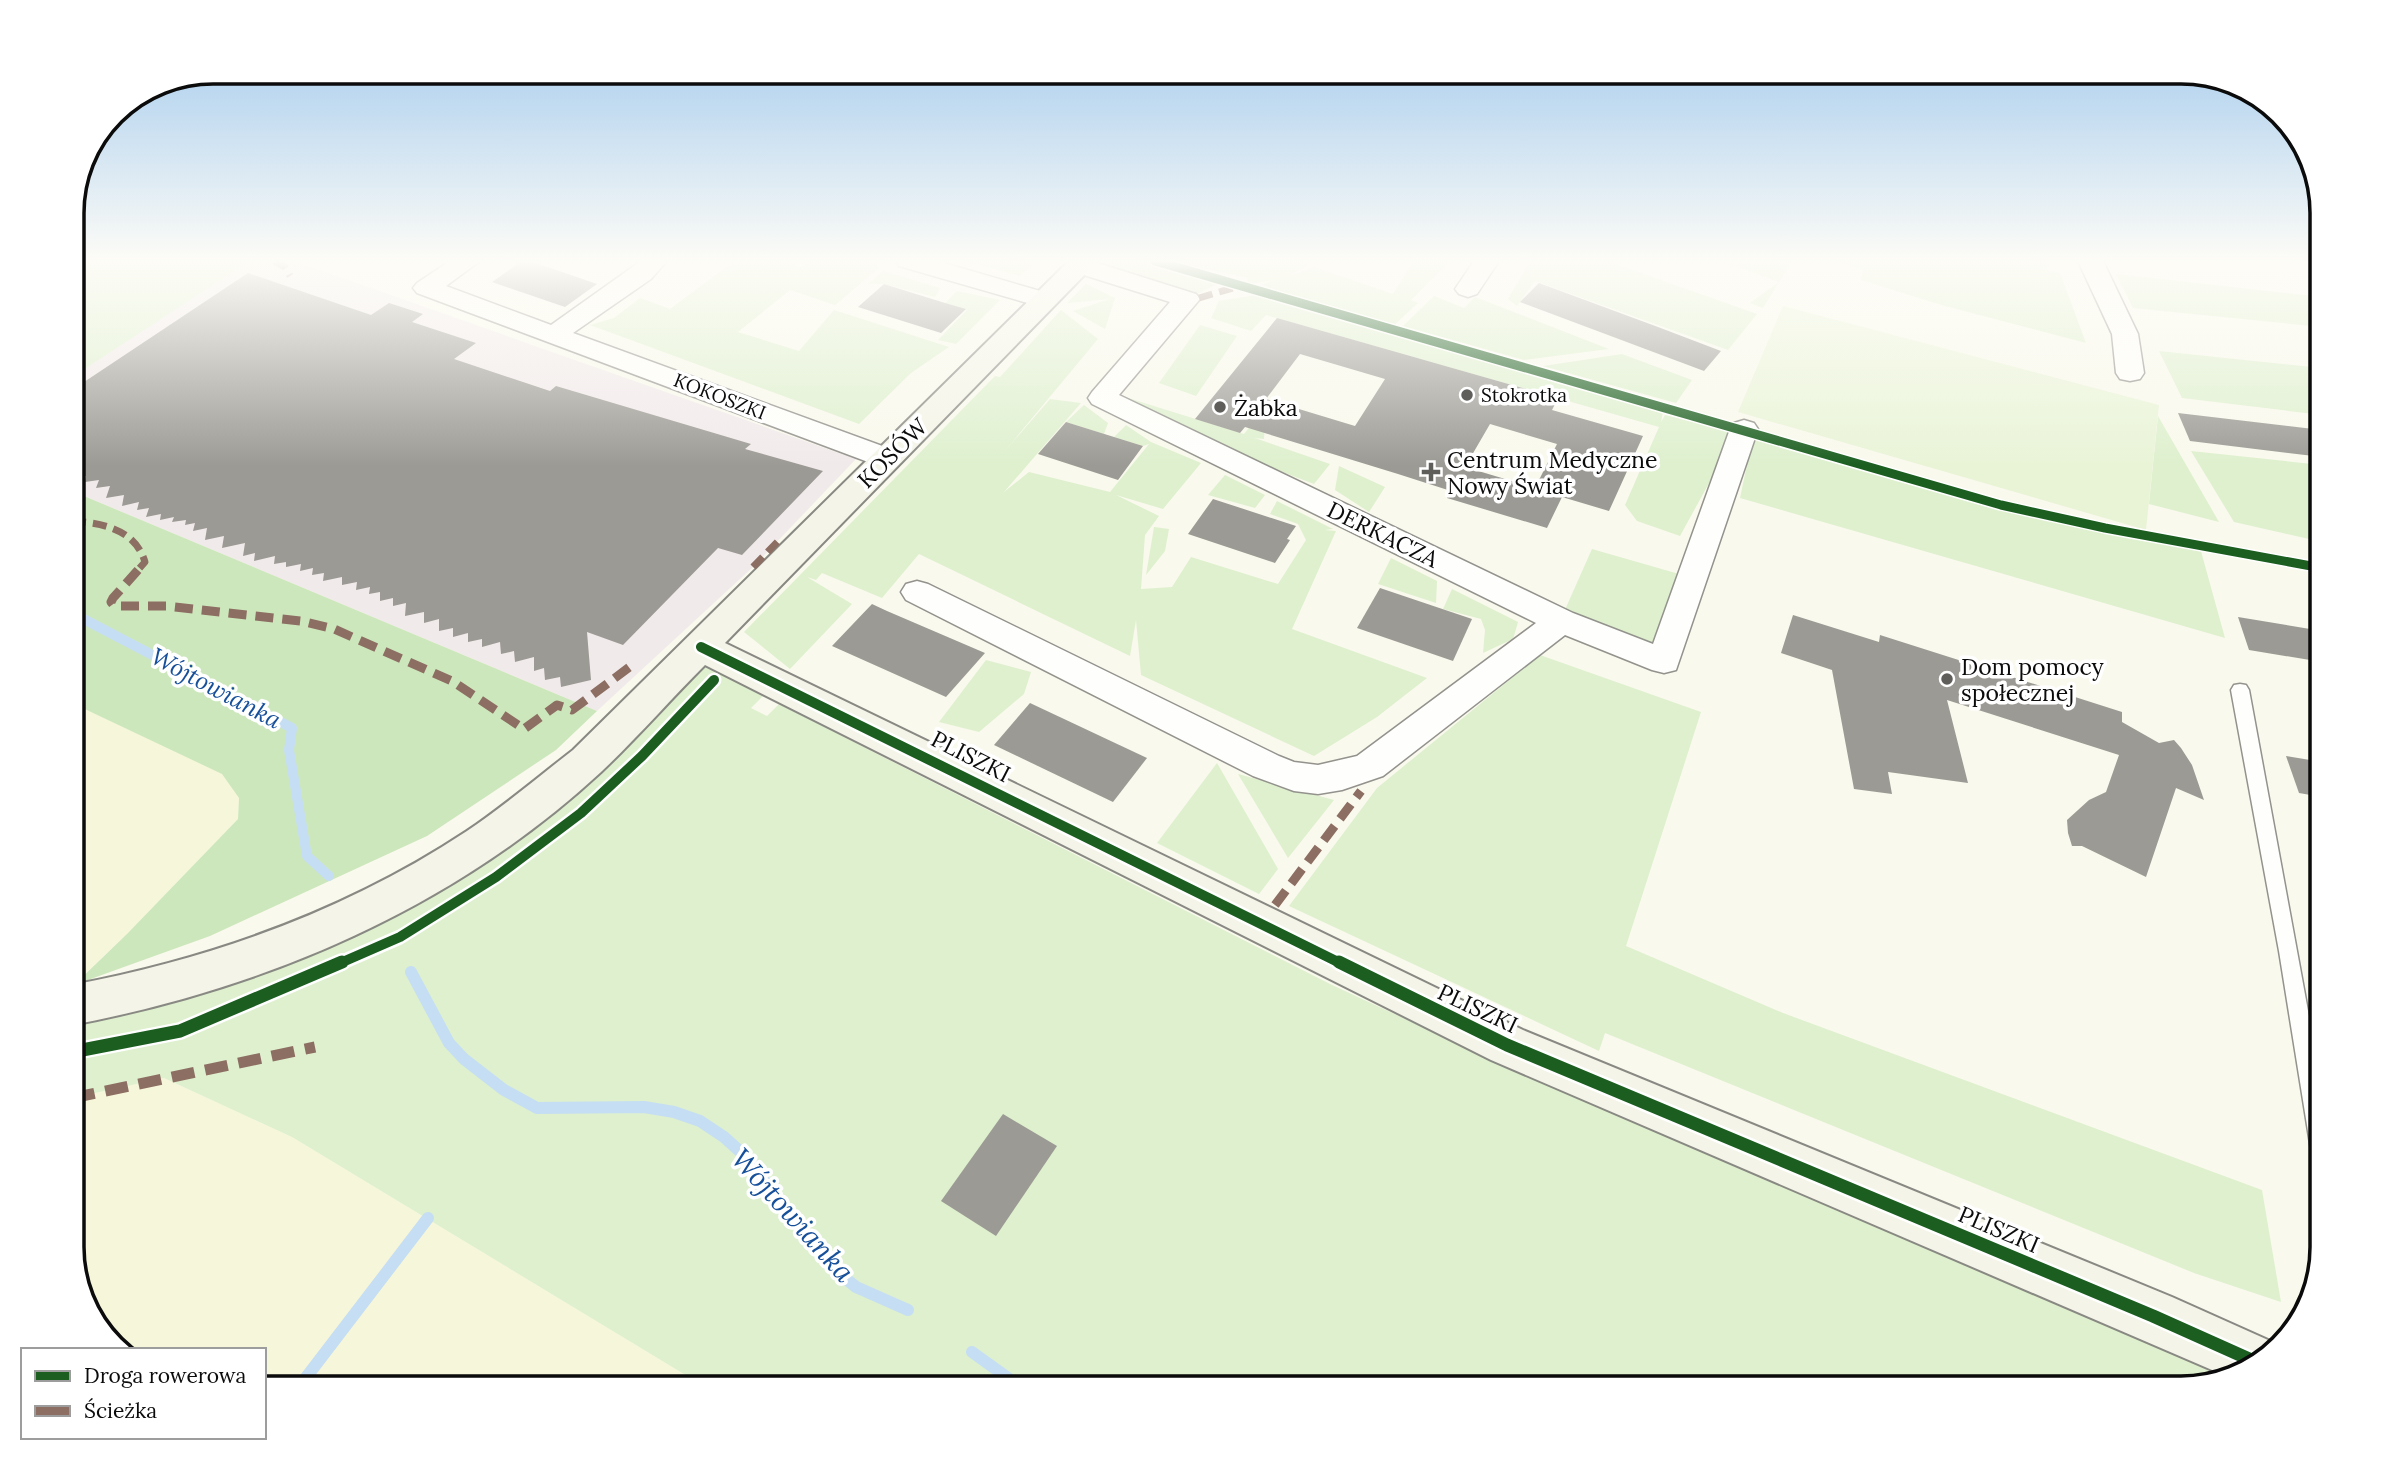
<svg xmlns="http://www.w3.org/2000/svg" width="2394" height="1460" font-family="Lora,serif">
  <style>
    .industrial { fill: #f1eaeb }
    .farmland { fill: #f6f6da }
    .green { fill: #def0ce }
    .forest { fill: #cde7bc }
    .pitch { fill: #e9f4d7 }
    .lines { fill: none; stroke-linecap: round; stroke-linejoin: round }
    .stream-far1 { stroke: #c5def3; stroke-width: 10 }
    .stream { stroke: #c5def3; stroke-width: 12 }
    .building { fill: #9c9a94; fill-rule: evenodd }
    .lane-casing { stroke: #93928d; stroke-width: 3 }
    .street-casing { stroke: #93928d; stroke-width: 3 }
    .secondary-casing { stroke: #898983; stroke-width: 4 }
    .lane { fill: #fefefc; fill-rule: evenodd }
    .street { fill: #fefefc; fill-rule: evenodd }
    .secondary { fill: #f4f4e8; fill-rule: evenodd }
    .quiet-far2 { stroke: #8d6e63; stroke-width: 7; stroke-dasharray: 14 7; stroke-linecap: butt }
    .quiet-far1 { stroke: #8d6e63; stroke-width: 9; stroke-dasharray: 18 9; stroke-linecap: butt }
    .quiet { stroke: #8d6e63; stroke-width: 11; stroke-dasharray: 23 11; stroke-linecap: butt }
    .cycleway-far2-casing { stroke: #fff; stroke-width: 12 }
    .cycleway-far1-casing { stroke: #fff; stroke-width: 15 }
    .cycleway-casing { stroke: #fff; stroke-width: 18 }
    .cycleway-far2 { stroke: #1b5e20; stroke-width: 9 }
    .cycleway-far1 { stroke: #1b5e20; stroke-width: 10 }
    .cycleway { stroke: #1b5e20; stroke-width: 13 }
    .poi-dot { fill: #5f5e5a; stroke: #fff; stroke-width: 2.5 }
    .labels { text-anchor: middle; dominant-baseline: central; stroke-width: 7; stroke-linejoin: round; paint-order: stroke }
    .far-poi-label { font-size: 19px; fill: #0b0b0b; stroke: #fff; text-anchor: start }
    .far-street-label { font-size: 19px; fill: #0b0b0b; stroke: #fff }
    .poi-label { font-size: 23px; fill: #0b0b0b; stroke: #fff; text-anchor: start }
    .street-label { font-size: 23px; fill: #0b0b0b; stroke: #fff }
    .water-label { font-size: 24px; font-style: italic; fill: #17509a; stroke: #fff }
    .near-water-label { font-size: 28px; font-style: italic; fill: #17509a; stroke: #fff }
    .rim { fill: none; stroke: #0b0b0b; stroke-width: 3.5 }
  </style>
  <rect width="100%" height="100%" fill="#faf9ed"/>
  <polygon class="industrial" points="250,261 294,261 856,459 753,567 597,711 72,491 72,377"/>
  <g class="farmland">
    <polygon points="72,703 223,774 239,798 238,819 127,934 72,986"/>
    <polygon points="164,1078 292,1137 707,1388 264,1388 264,1350 123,1350 91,1318 72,1256 72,1098"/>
  </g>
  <g class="green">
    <polygon points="72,261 250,261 80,372 72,346"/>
    <polygon points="739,261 783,261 801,267 814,261 872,261 880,267 835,305 790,290 738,332 799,351 834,310 949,347 911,373 859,424 590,325 614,318 640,298 670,309 725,268"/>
    <polygon points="964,261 1037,261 1020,276"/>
    <polygon points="1109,261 1147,261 1223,281 1187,299 1099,270"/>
    <polygon points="1168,261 1293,261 1308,265 1289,276 1314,267 1393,294 1413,261 1450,261 1411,300 1418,303 1391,328 1664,406 1661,422 1665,415 1737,432 1680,536 1637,521 1625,505 1659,427 1266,315 1251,331 1211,318 1219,301 1270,293 1362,319 1262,285 1274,280 1244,285 1249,278"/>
    <polygon points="1530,261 1607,261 1757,314 1728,350 1535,281 1517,306 1508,299"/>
    <polygon points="1722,261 1792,261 1763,308 1750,303 1779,282"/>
    <polygon points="1836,261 2053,261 2046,270 2060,273 2086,343 1945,306 1861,280 1863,270"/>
    <polygon points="883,271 940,288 935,297 884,284 868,284"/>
    <polygon points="2116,274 2322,297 2322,327 2133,308"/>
    <polygon points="1086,284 1115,298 1105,329 1073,311 1110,299 1067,303"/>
    <polygon points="957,291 1000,300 956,344 938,340 967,310 945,303"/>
    <polygon points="1434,296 1464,308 1475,297 1609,349 1524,360 1403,326"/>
    <polygon points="1061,310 1098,339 1004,452 1050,399 1081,403 1004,492 1029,472 1110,492 1149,444 1143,446 1114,437 1126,425 1151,442 1201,463 1163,509 1116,495 1159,516 1145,535 1141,589 1172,587 1191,557 1278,584 1306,540 1298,524 1270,514 1277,501 1333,529 1325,530 1336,531 1292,629 1427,678 1377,717 1314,756 1141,675 1136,620 1130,656 919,554 882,598 822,573 816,580 807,577 852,604 790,669 744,632 995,376 1000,377"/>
    <polygon points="1200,325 1237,336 1196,396 1159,383"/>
    <polygon points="2159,351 2322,368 2322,415 2182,398"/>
    <polygon points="1622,354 1692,380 1676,403 1543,366"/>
    <polygon points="1125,397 1244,434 1266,406 1264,439 1255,438 1330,464 1314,484 1235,454"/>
    <polygon points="1084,405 1108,423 1104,434 1066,422"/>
    <polygon points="2158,416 2219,522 2149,504"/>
    <polygon points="1754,432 2003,505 2199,544 2225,638 1740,498"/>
    <polygon points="2191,451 2322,465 2322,542 2234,522"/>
    <polygon points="1339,466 1385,487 1369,512 1335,490"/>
    <polygon points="1225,475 1265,495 1255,508 1208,495"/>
    <polygon points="1154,527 1169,529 1165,551 1146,575"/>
    <polygon points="1592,549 1693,578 1650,656 1564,612"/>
    <polygon points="1391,558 1437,581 1436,603 1378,584"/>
    <polygon points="1452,589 1518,622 1513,639 1483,653 1485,630 1481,619 1443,609"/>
    <polygon points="701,647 776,683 751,708 767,716 779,704 1330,984 1532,1078 2229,1375 2181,1388 707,1388 292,1137 164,1078 72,1098 72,1005 407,889"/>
    <polygon points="1540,655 1701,712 1626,946 1783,1013 2262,1190 2281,1302 2194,1273 1605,1033 1599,1051 1289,906 1377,788"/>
    <polygon points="986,660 1031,672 1024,694 979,732 939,722"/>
    <polygon points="1217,763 1278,869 1259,894 1157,843"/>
    <polygon points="1238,774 1334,800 1288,858"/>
  </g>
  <polygon class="forest" points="72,491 597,711 556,750 427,836 210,936 74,985 127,934 238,819 239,798 222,774 72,703"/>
  <polygon class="pitch" points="1783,306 2159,405 2146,530 1738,412"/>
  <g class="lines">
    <polyline class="stream-far1" points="72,613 292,728 289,750 307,856 329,876"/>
    <g class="stream">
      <polyline points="411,972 449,1043 464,1059 504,1090 537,1108 644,1107 674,1112 700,1121 724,1137 744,1155 829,1265 856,1287 908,1310"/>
      <polyline points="972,1352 1022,1388"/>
      <polyline points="298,1388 428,1218"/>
    </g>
  </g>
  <g class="building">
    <polygon points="522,261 530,261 597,284 565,307 492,282"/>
    <polygon points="248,273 371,315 389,303 423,314 412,322 476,343 454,359 550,391 556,386 751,444 745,449 823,471 742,555 718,548 623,645 587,632 591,680 561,687 560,677 545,680 544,668 534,671 534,657 515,662 514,651 501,654 500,642 482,647 482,639 468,642 468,633 453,637 453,628 439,631 439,619 424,623 424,612 405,616 406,603 393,606 393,598 380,601 380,592 369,594 370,587 356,590 357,582 342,585 342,577 323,581 324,573 312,575 313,568 300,571 301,564 286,567 286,562 274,564 275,556 254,561 255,553 243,556 245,543 222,548 224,536 205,540 207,528 193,531 195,523 185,525 186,520 172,522 174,517 160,520 161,514 146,517 149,508 137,510 139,502 122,506 124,495 106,498 110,486 96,488 99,480 85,482 86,476 72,479 72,390"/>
    <polygon points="1539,283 1658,327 1721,351 1704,371 1520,302"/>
    <polygon points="884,284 945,303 966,309 941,333 858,307"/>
    <path d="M1277 318 1558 398 1552 410 1643 436 1609 511 1562 497 1547 528 1447 498 1451 491 1398 474 1245 427 1240 433 1195 419ZM1300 354 1385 379 1355 426 1266 399ZM1490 424 1557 444 1535 488 1465 467Z"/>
    <polygon points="2178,413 2322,430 2322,457 2190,441"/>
    <polygon points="1066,422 1114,437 1143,446 1118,480 1038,454"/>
    <polygon points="1213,499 1296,526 1287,539 1290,540 1275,563 1188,534"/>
    <polygon points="1380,588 1472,619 1453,661 1357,628"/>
    <polygon points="872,604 887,611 985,653 946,697 832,646"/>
    <polygon points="1793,615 1879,642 1880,635 2122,712 2122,722 2159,743 2174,740 2181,748 2192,765 2204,800 2176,788 2146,877 2082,846 2072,846 2068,833 2067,820 2089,800 2106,792 2119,755 1947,700 1968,783 1888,772 1892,794 1854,789 1832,670 1781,653"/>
    <polygon points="2238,617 2322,631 2322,662 2249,650"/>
    <polygon points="1030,703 1147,758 1113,802 994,745"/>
    <polygon points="2286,756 2322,762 2322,797 2299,793"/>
    <polygon points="1003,1114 1057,1146 996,1236 941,1201"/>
  </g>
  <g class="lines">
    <g class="lane-casing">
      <polygon id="lane" points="2240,684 2246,685 2249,690 2322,1087 2322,1161 2314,1158 2311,1150 2279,951 2231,690 2234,685"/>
    </g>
    <g class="street-casing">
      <g id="street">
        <polygon points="450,261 480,261 446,286 551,325 641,261 667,261 651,279 573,333 896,451 901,458 896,465 886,467 876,465 417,293 413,288 417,283"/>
        <polygon points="896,261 937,261 1054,295 1058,300 1054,305 1045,308 899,266"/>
        <polygon points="1071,261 1091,261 1196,294 1200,299 1119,395 1573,613 1653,644 1730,429 1734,423 1744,420 1754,423 1758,429 1676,670 1664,673 1652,670 1565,635 1383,776 1342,790 1318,794 1294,791 1253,776 906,600 901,592 906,584 917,581 928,584 1279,756 1294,762 1318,765 1357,756 1536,623 1092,404 1088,398 1092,392 1170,302 1071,271 1068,266"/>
        <polygon points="1474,261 1499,261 1477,294 1468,297 1459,294 1455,289"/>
        <polygon points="2078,261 2103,261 2138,334 2144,373 2140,379 2130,381 2120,379 2116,373 2112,334"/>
      </g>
    </g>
    <g class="secondary-casing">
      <path id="secondary" d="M1069 261H1098L725 643 1523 1030 2172 1297 2277 1344 2252 1369 2226 1376 1491 1060 705 665C670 700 637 738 601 772 454 908 267 988 72 1025V985C214 958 346 911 467 831 504 806 538 777 573 750Z"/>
    </g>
    <use href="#lane" class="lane"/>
    <use href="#street" class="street"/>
    <use href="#secondary" class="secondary"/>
    <g class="quiet-far2">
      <polyline points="274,261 285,267 290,276"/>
      <polyline points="1199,298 1236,287"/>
      <path d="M72 521C102 523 135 529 145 562L137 571"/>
      <polyline points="753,567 781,538"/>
    </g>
    <g class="quiet-far1">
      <polyline points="138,570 113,598 111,602 114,606 166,606 301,621 334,629 452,681 524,729 557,705 572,710 635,663"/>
      <polyline points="1275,905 1361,791"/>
    </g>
    <polyline class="quiet" points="72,1098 315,1047"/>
    <g class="cycleway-far2-casing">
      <polyline id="cycleway-far2" points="1155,261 2001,505 2105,528 2322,568"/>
    </g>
    <g class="cycleway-far1-casing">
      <g id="cycleway-far1">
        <polyline points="701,647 1342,964"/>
        <polyline points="338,964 400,937 496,877 581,813 642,756 714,680"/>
      </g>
    </g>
    <g class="cycleway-casing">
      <g id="cycleway">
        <polyline points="1339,962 1507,1045 2153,1316 2258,1363"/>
        <polyline points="72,1052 180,1031 342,962"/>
      </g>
    </g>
    <use href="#cycleway-far2" class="cycleway-far2"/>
    <use href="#cycleway-far1" class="cycleway-far1"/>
    <use href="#cycleway" class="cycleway"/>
  </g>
  <linearGradient id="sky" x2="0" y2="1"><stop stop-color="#9ac5ec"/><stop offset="0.56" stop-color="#fdfcf7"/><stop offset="1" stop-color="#fdfcf7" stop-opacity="0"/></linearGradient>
  <rect width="2394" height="466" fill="url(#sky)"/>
  <g class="poi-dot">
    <circle cx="1467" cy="395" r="7"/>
    <circle cx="1220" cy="407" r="7"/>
    <path d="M1427.5 461.5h7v7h7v7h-7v7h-7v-7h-7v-7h7z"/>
    <circle cx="1947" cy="679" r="7"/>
  </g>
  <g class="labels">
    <g class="far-poi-label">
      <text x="1481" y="395">Stokrotka</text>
    </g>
    <g class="far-street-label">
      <text transform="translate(720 396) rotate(21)">KOKOSZKI</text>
    </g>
    <g class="poi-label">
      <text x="1234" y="407">Żabka</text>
      <text x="1447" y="459">Centrum Medyczne<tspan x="1447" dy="26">Nowy Świat</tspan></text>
      <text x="1961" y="666">Dom pomocy<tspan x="1961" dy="26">społecznej</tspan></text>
    </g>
    <g class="street-label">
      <text transform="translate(892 453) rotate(-45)">KOSÓW</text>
      <text transform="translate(1383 534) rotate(26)">DERKACZA</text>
      <text transform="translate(971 756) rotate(27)">PLISZKI</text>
      <text transform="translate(1478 1008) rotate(25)">PLISZKI</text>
      <text transform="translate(1999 1229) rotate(23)">PLISZKI</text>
    </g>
    <g class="water-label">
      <text transform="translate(216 688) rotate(28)">Wójtowianka</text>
    </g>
    <g class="near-water-label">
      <text transform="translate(793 1215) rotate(48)">Wójtowianka</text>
    </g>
  </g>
  <path d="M0 0H2394V1460H0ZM213 84H2181A129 129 0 0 1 2310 213V1247A129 129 0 0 1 2181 1376H213A129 129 0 0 1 84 1247V213A129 129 0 0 1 213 84Z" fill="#fff" fill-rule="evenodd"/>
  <path class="rim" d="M213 84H2181A129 129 0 0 1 2310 213V1247A129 129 0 0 1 2181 1376H213A129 129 0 0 1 84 1247V213A129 129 0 0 1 213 84Z"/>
  <rect x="21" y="1348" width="245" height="91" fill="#ffffff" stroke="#9d9d9d" stroke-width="2"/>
  <rect x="35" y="1371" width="35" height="10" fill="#1b5e20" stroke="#9d9d9d" stroke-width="2"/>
  <text x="84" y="1383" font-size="21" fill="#0b0b0b">Droga rowerowa</text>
  <rect x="35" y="1406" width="35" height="10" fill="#8d6e63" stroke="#9d9d9d" stroke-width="2"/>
  <text x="84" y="1418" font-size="21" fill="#0b0b0b">Ścieżka</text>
</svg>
